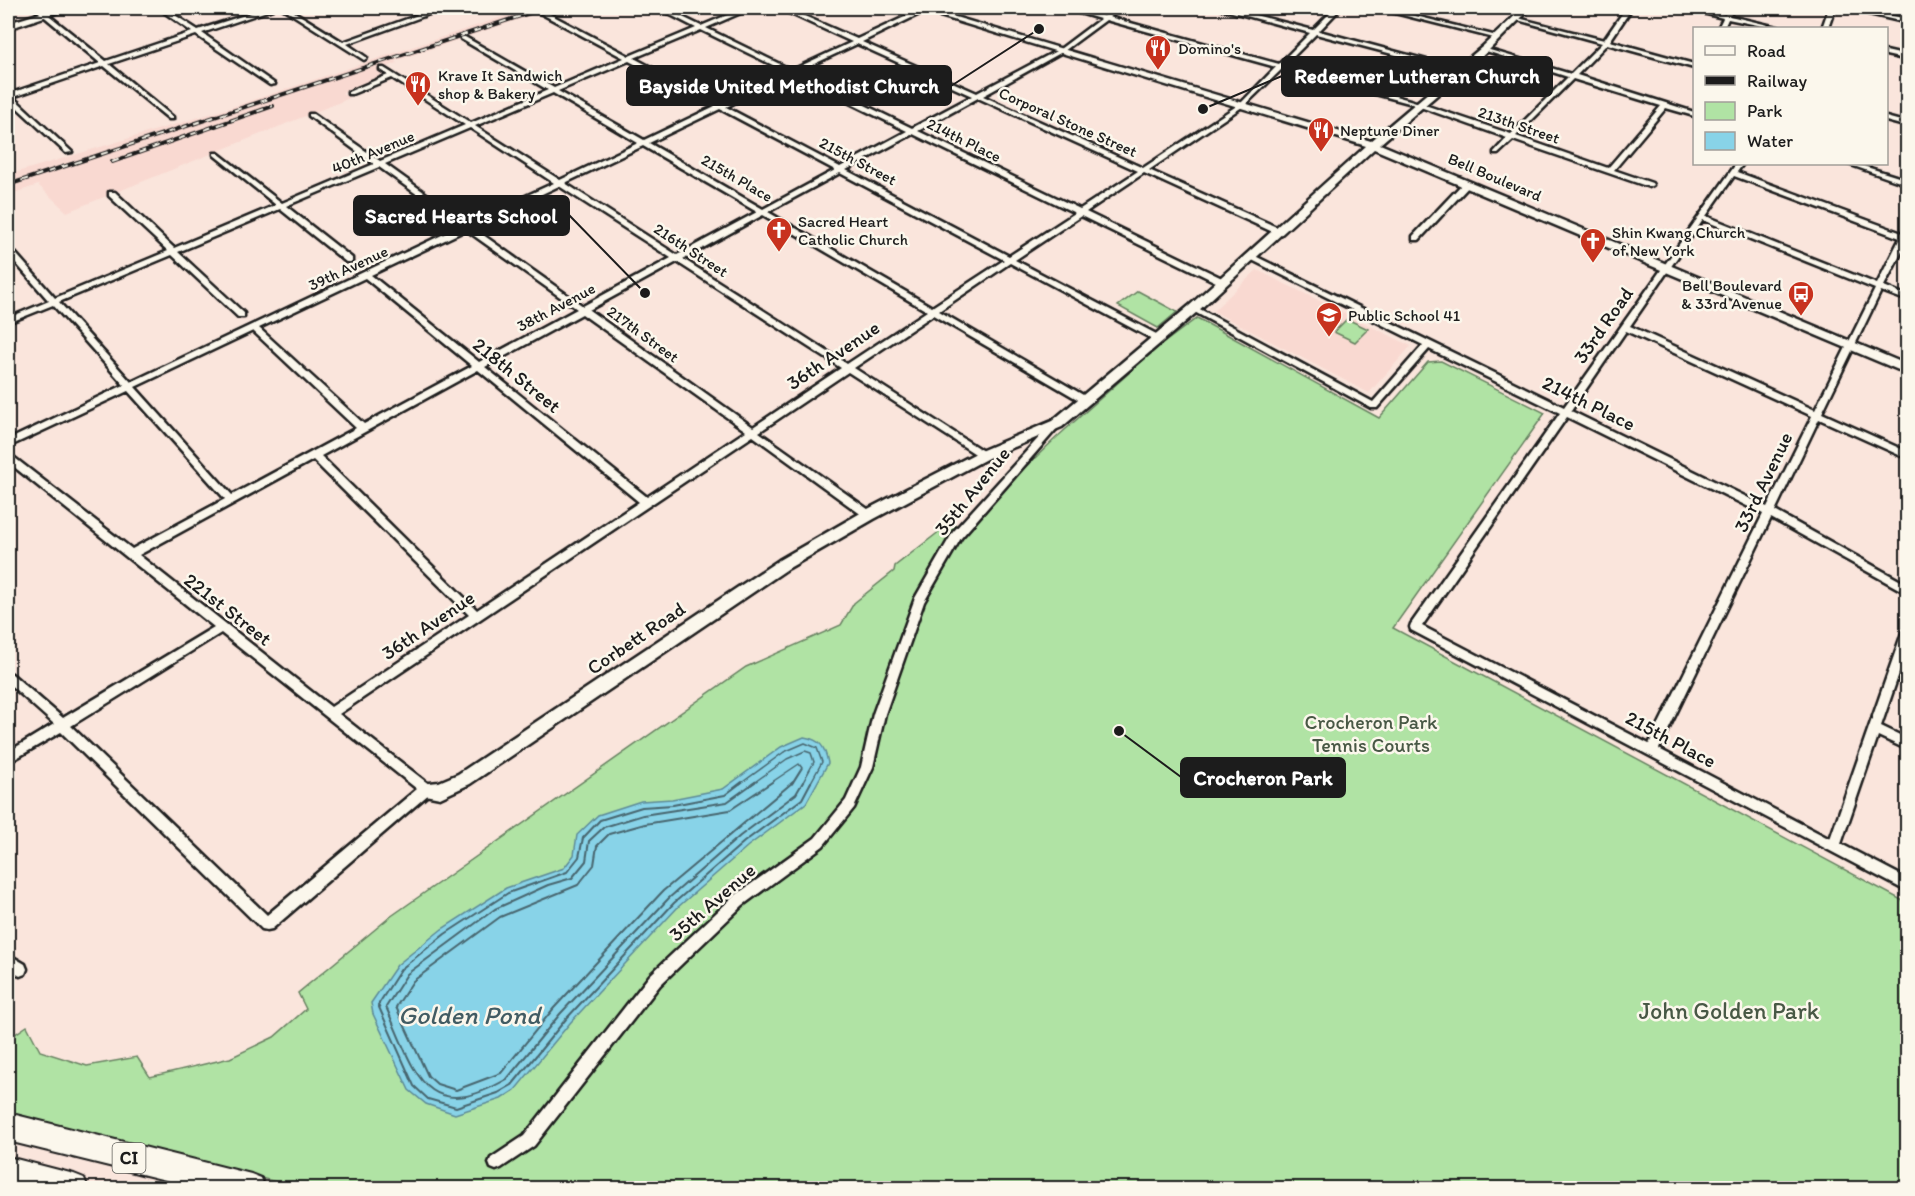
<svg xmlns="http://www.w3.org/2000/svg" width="1915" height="1196" font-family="Itim,sans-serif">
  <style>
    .built { fill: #f9d9d1 }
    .green { fill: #b0e3a4; stroke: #668060; stroke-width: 1.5 }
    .water { fill: #88d3e8; stroke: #5d8a96; stroke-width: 1.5 }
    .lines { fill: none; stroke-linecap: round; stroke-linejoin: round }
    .shore-far1 { stroke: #47656e; stroke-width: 1.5 }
    .shore { stroke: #47656e; stroke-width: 2 }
    .street-casing { stroke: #1c1c1c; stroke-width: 5 }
    .secondary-casing { stroke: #1c1c1c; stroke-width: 5 }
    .primary-casing { stroke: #1c1c1c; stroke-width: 5 }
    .highway-casing { stroke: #1c1c1c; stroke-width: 4 }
    .street { fill: #fbf7ec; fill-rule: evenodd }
    .secondary { fill: #fbf7ec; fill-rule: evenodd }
    .primary { fill: #fbf7ec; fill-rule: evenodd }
    .highway { fill: #fbf7ec; fill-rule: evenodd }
    .rail-casing { stroke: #1c1c1c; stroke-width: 4 }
    .rail { stroke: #fbf7ec; stroke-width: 2; stroke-dasharray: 7; stroke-linecap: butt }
    .labels { text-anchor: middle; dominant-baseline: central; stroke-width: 5; stroke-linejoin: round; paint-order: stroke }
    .far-poi-label { font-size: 16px; fill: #1c1c1c; stroke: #fbf7ec; text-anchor: start }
    .far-street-label { font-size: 16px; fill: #1c1c1c; stroke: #fbf7ec }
    .shield { fill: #fbf7ec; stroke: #5f5e5a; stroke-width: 1.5 }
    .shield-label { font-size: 18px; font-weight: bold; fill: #1c1c1c }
    .street-label { font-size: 20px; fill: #1c1c1c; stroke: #fbf7ec }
    .park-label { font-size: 20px; fill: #485845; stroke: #fbf7ec }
    .near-park-label { font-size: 24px; fill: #485845; stroke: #fbf7ec }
    .near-water-label { font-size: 26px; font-style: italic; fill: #425c63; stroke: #fbf7ec }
    .leader { fill: none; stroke: #1c1c1c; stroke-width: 2 }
    .callout-dot { fill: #1c1c1c; stroke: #fbf7ec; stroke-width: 2 }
    .callout { fill: #1c1c1c; stroke: #1c1c1c; stroke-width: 2 }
    .callout-label { font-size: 21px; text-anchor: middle; font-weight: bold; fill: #fff }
  </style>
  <rect width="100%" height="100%" fill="#fae5dc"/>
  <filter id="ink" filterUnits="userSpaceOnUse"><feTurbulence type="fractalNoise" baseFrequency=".0167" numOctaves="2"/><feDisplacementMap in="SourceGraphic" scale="12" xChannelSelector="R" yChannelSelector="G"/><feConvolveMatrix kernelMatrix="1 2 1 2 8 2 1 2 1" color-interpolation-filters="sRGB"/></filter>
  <g filter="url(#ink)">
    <g class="built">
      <polygon points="529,8 575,8 558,14 550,9 395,61 397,63 378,71 383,75 376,79 342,93 350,98 67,212 38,185 8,195 8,175 226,109"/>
      <polygon points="1257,270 1411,346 1369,393 1213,311"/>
    </g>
    <g class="green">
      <polygon points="1138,291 1177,312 1158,328 1118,306"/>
      <polygon points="1197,318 1379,418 1428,362 1441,361 1545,413 1393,628 1907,903 1907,1188 300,1188 8,1114 8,1039 27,1026 40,1051 87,1066 137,1057 150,1077 230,1058 274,1037 306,1009 298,993 390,917 746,667 841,625 854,603 894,571 895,566 949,524 954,526 978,518 1016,476 1057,437 1157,348"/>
      <polygon points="1347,319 1368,329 1355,342 1334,332"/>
    </g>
    <path class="water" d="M804 737C821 740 825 747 828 763L806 803 748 846 678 907 570 1023 515 1090 501 1099 455 1114 426 1104 409 1090 373 1014 371 1003 397 965 442 929 506 888 564 868 574 855 577 835 598 815 641 801 672 799 723 789 781 747Z"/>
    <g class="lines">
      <g class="shore-far1">
        <polyline points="740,784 784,752 805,743 817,748 822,762 810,784"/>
        <polyline points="752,784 787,759 805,751 811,753 814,762 802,784"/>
        <polyline points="769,784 799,764 802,768 792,784"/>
      </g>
      <g class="shore">
        <polyline points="742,782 725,795 673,805 642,807 600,820 583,838 579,857 567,872 508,893 445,934 401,969 378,1005 414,1086 428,1099 456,1107 498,1093 512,1085 566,1019 674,903 744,842 802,799 811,782"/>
        <path d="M755 782 727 802 643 815 604 827 589 841 586 861 572 878 548 885 495 909 407 974 386 1007C415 1071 424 1127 507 1079L560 1014 669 898 740 836 796 794 803 782"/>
        <polyline points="772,782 730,810 645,824 609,834 597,846 594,865 578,885 500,917 413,981 396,1007 428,1076 437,1084 456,1090 501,1073 554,1008 663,891 793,782"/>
      </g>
      <g class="street-casing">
        <g id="street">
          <polygon points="34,8 40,8 106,61 192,32 158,8 164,8 198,30 267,8 274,8 273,9 202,33 275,84 270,85 196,35 109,64 173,117 173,119 169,119 104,66 13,97 72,152 66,153 8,99 8,94 100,63"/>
          <polygon points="282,8 288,8 343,42 418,15 406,8 412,8 423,13 439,8 446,8 347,44 366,57 367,58 364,60"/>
          <path d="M657 8H664L701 26 744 8H751L750 9 706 28 792 70 852 42 780 9 779 8H786L857 39 924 8H931L930 9 862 42 977 93 1060 49 1100 19 1066 9 1065 8H1073L1104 16 1115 8H1121L1109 17 1279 64 1310 33 1221 9 1220 8H1228L1313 30 1335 8H1341L1319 31 1464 70 1461 72 1316 34 1285 65 1413 101 1511 134 1568 77 1483 50V48L1571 74 1602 43 1514 19V17L1604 40 1626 8H1632L1610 41 1694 64V68L1607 44 1577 75 1694 112V116L1666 108 1614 170 1652 183 1653 185 1649 187 1513 140 1498 154H1494V152L1507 138 1409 103 1282 69 1245 105 1149 170 1281 229V233H1275L1144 173 1086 212 1226 280V284H1220L1081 216 1015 260 1162 337V341H1156L1010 263 939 311 1090 399 1091 401 1090 403H1084L933 315 854 368 986 453 988 455 986 457H980L848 372 759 432 872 512 874 515 872 518H866L753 436 339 714 430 785 432 789 430 793 272 929 267 930 262 929 61 732 8 763V752L54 724 8 683V673L12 674 63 718 214 627 8 462V454L11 455 132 549 225 499 128 391 8 447V440L124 385 53 305 8 323V318L49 301 8 254V248H11L55 298 168 251 109 196V192H115L174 248 276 205 214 155V153H218L282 203 374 164 309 116V114H313L380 161 465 125 392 78 352 94H348V92L388 75 380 70V68H384L471 123 548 90 461 39V37H465L554 88 624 58 540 13V11H544L629 56 696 28ZM1106 20 1276 67 1241 103 1143 168 983 96 1064 51ZM701 30 787 72 720 104 634 58ZM857 44 972 96 912 128 797 72ZM629 61 715 106 644 140 558 91ZM792 75 907 131 840 167 726 107ZM1573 79 1661 106 1608 168 1516 136ZM553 93 638 143 560 180 475 126ZM978 98 1138 171 1080 209 918 131ZM720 109 835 170 763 209 649 143ZM470 128 554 183 467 223 385 164ZM913 134 1075 213 1009 256 846 170ZM643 146 757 212 677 255 565 183ZM379 167 461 226 131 382 59 302 172 255 238 317H244V313L178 252 280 209 346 262H352V258L286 206ZM840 173 1004 260 932 307 768 212ZM559 186 671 258 583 306 472 227ZM763 215 927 311 847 364 683 259ZM466 230 577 309 479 362 371 275ZM677 262 841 368 753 427 589 310ZM365 278 472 366 364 424 259 328ZM582 314 746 431 647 497 485 367ZM253 331 356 428 232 495 135 387ZM478 370 639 502 477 610 321 456ZM313 460 469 615 331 707 139 555ZM221 633 417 789 267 915 71 726Z"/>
          <polygon points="1375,8 1383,8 1501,37 1498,39"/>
          <polygon points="1683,8 1692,8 1725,15 1728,8 1734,8 1730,16 1781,28 1772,28 1728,19 1724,28 1718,28 1723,18"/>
          <polygon points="1829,8 1835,8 1828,28 1822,28"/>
          <polygon points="1843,8 1852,8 1908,19 1908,23"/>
          <polygon points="1886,51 1908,56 1908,60 1886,55"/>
          <polygon points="1886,117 1908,123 1908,127 1886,121"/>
          <path d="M1736 164H1743L1737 172 1902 233 1905 227H1908V240L1884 286 1908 296V301L1881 291 1822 413 1908 452V459L1819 419 1775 511 1908 585V594L1771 518 1659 749 1830 839 1903 630 1908 626V647L1881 726 1908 739V750L1878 736 1841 844 1908 879V892L1411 630 1410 627 1411 624 1560 413 1429 349 1377 408H1371L1189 309 1193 306 1196 307 1373 402 1423 345 1246 257 1247 255H1253L1564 407ZM1734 176 1900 238 1877 284 1706 216ZM1703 220 1875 289 1815 410 1630 326ZM1626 331 1812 416 1767 507 1571 411ZM1567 417 1763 514 1649 744 1422 626Z"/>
          <polygon points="1848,164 1857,164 1908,180 1908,185"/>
          <polygon points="1465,181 1472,183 1419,240 1413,240 1413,236"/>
          <polygon points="1056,421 1061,424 1059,426 961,538 924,602 885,714 873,767 854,808 823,846 743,905 660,985 534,1146 501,1168 496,1170 491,1168 489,1163 491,1158 524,1136 650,975 733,897 815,838 846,800 861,767 873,714 915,598 953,532 1053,422"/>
          <polygon points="8,954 25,964 27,969 25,974 20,976 8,969"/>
        </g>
      </g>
      <g class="secondary-casing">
        <polygon id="secondary" points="914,8 925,8 1371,141 1482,47 1523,8 1531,8 1488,51 1380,144 1908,365 1908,374 1374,149 1197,312 1062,427 988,458 874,519 789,568 470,784 440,798 420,794 417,789 420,784 439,782 458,774 779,560 864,511 978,452 1052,421 1189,306 1366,146"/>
      </g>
      <g class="primary-casing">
        <polygon id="primary" points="58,8 71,8 8,29 8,23"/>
      </g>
      <g class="highway-casing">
        <g id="highway">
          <polygon points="8,1113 251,1174 261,1178 265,1188 198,1188 8,1141"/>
          <polygon points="8,1157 74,1174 84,1178 88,1188 22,1188 8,1185"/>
        </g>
      </g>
      <use href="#street" class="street"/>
      <use href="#secondary" class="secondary"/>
      <use href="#primary" class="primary"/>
      <use href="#highway" class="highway"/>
      <g class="rail-casing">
        <g id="rail">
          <polyline points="112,162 273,106"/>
          <polyline points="8,185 545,8"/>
        </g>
      </g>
      <use href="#rail" class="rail"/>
    </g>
  </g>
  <defs>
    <g id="restaurant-pin" transform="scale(1.35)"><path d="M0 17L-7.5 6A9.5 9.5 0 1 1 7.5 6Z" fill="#c8321e" stroke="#fbf7ec"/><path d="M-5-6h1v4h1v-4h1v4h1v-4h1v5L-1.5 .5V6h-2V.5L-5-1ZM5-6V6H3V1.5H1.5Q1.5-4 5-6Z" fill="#fff"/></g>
    <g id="church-pin" transform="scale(1.35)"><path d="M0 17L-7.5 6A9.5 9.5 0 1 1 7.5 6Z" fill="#c8321e" stroke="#fbf7ec"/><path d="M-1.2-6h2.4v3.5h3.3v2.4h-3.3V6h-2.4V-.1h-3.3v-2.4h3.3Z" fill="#fff"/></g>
    <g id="bus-pin" transform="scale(1.35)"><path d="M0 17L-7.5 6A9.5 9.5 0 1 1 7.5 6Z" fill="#c8321e" stroke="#fbf7ec"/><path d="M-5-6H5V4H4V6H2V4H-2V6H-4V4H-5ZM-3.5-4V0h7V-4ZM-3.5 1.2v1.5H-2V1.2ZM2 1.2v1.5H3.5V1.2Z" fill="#fff"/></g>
    <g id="school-pin" transform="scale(1.35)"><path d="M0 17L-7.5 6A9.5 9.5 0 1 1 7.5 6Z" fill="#c8321e" stroke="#fbf7ec"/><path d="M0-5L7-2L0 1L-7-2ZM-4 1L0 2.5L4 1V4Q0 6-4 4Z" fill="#fff"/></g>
  </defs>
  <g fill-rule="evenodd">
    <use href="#restaurant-pin" x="1158" y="48"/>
    <use href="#restaurant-pin" x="418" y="84"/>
    <use href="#restaurant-pin" x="1321" y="130"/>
    <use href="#church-pin" x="779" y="230"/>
    <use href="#church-pin" x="1593" y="241"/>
    <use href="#bus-pin" x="1801" y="294"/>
    <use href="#school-pin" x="1329" y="315"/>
  </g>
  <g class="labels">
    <g class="far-poi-label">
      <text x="1178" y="48">Domino's</text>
      <text x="438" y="75">Krave It Sandwich<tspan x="438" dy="18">shop &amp; Bakery</tspan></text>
      <text x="1340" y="130">Neptune Diner</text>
      <text x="798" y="221">Sacred Heart<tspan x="798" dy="18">Catholic Church</tspan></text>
      <text x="1612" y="232">Shin Kwang Church<tspan x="1612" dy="18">of New York</tspan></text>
      <text x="1782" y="285" text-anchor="end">Bell Boulevard<tspan x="1782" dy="18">&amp; 33rd Avenue</tspan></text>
      <text x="1348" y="315">Public School 41</text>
    </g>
    <g class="far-street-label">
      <text transform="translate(1068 122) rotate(24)">Corporal Stone Street</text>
      <text transform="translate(1519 125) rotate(19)">213th Street</text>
      <text transform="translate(964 140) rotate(26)">214th Place</text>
      <text transform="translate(373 152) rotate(-23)">40th Avenue</text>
      <text transform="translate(858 161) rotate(28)">215th Street</text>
      <text transform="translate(1495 177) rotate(23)">Bell Boulevard</text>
      <text transform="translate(737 178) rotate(30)">215th Place</text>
      <text transform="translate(691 250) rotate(33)">216th Street</text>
      <text transform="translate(348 268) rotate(-25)">39th Avenue</text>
      <text transform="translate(556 307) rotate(-28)">38th Avenue</text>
      <text transform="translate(643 334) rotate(36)">217th Street</text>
    </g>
    <rect class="shield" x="112.5" y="1143" width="33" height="30" rx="4.5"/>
    <g class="shield-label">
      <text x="129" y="1158">CI</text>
    </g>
    <g class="street-label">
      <text transform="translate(1603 325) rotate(-55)">33rd Road</text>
      <text transform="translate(833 355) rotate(-34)">36th Avenue</text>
      <text transform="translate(517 375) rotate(39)">218th Street</text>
      <text transform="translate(1589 403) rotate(26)">214th Place</text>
      <text transform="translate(1763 482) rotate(-64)">33rd Avenue</text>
      <text transform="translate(972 491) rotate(-51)">35th Avenue</text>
      <text transform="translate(228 609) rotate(38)">221st Street</text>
      <text transform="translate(428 625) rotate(-34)">36th Avenue</text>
      <text transform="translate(636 638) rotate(-34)">Corbett Road</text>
      <text transform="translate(1671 739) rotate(28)">215th Place</text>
      <text transform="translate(712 902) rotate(-41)">35th Avenue</text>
    </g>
    <g class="park-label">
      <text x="1371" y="722">Crocheron Park<tspan x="1371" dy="23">Tennis Courts</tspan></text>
    </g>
    <g class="near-park-label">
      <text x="1729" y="1010">John Golden Park</text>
    </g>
    <g class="near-water-label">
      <text x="469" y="1015">Golden Pond</text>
    </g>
  </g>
  <path class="leader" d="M1203 109L1282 76M1039 29L951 86M645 293L569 215M1119 731L1181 777"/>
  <g class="callout-dot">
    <circle cx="1203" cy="109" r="6"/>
    <circle cx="1039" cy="29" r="6"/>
    <circle cx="645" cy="293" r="6"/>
    <circle cx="1119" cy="731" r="6"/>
  </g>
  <g class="callout">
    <rect x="1282" y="57" width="270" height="39" rx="6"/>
    <rect x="627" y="66" width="324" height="39" rx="6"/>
    <rect x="354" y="196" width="215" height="39" rx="6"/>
    <rect x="1181" y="758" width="164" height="39" rx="6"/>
  </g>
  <g class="callout-label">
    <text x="1417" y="83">Redeemer Lutheran Church</text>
    <text x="789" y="93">Bayside United Methodist Church</text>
    <text x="461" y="223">Sacred Hearts School</text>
    <text x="1263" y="785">Crocheron Park</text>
  </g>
  <rect width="1915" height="1196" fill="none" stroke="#fbf7ec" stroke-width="30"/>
  <rect x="15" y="15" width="1885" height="1166" fill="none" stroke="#1c1c1c" stroke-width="2" filter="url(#ink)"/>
  <rect x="1693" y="27" width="195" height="138" fill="#fbf7ec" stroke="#a29f99" stroke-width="1.5"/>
  <rect x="1705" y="46" width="30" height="9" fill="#fbf7ec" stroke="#a29f99" stroke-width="1.5"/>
  <text x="1747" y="57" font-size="18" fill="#1c1c1c">Road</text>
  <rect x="1705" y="76" width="30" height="9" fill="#1c1c1c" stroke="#a29f99" stroke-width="1.5"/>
  <text x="1747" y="87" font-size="18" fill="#1c1c1c">Railway</text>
  <rect x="1705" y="102" width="30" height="18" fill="#b0e3a4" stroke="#a29f99" stroke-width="1.5"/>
  <text x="1747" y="117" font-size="18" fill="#1c1c1c">Park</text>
  <rect x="1705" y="132" width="30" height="18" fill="#88d3e8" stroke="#a29f99" stroke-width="1.5"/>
  <text x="1747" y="147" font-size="18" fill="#1c1c1c">Water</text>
</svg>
